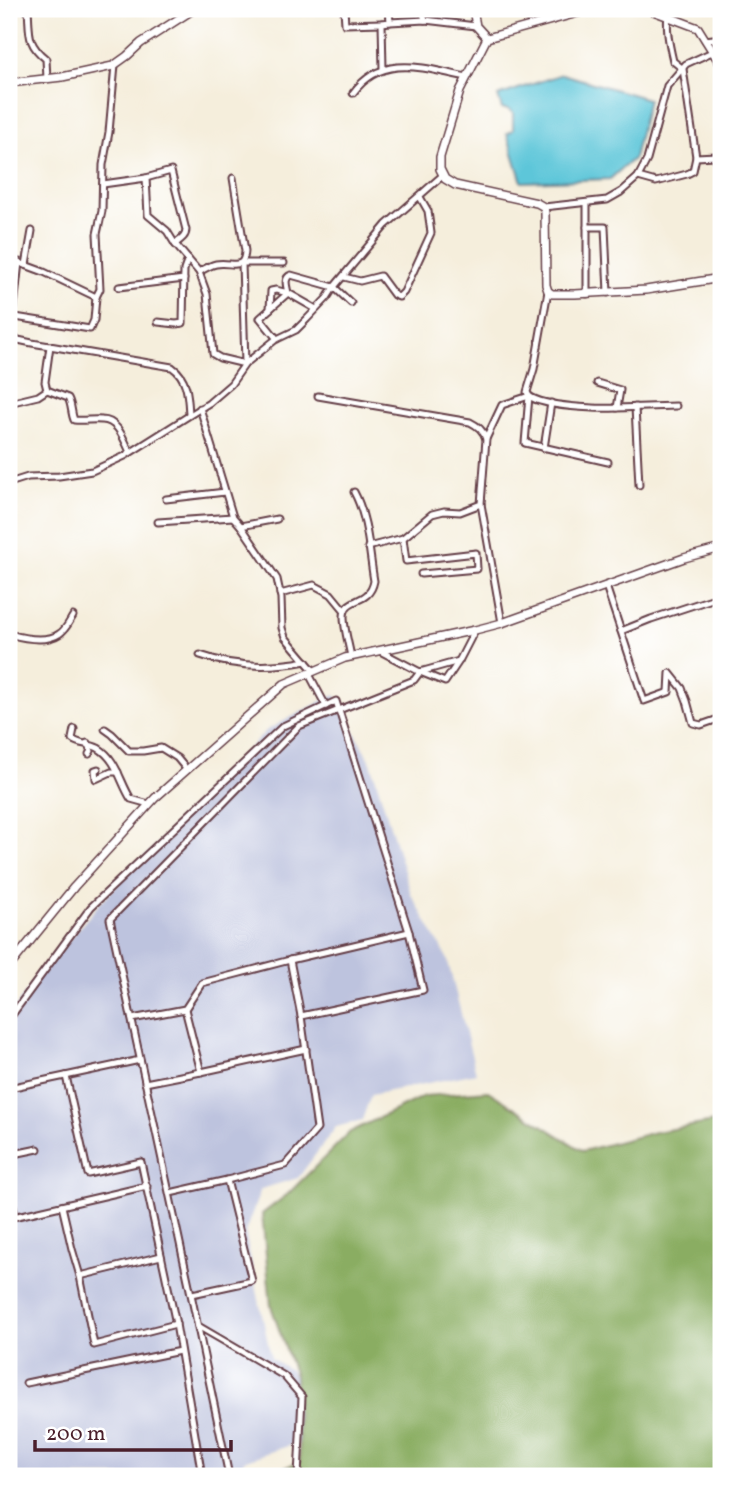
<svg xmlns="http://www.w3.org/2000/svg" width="730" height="1485" font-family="Vollkorn,serif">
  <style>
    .industrial { fill: #bdc3de }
    .forest { fill: #8aad62; stroke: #6a6646; stroke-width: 2 }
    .water { fill: #5dc6d9; stroke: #547282; stroke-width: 2 }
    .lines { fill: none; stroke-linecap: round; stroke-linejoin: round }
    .minor-casing { stroke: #643e46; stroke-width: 9 }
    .tertiary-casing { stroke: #643e46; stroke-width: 10 }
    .minor { stroke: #fff; stroke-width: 5 }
    .tertiary { stroke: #fff; stroke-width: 7 }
  </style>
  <rect width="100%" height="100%" fill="#fff"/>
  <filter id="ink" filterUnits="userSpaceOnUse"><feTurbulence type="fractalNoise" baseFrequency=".0143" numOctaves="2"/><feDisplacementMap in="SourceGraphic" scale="14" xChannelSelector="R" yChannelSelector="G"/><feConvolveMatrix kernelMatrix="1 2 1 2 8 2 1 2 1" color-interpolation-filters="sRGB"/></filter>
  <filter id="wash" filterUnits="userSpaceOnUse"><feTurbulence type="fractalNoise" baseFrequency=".00686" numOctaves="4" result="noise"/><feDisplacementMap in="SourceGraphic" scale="28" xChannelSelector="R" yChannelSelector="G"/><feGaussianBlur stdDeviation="1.57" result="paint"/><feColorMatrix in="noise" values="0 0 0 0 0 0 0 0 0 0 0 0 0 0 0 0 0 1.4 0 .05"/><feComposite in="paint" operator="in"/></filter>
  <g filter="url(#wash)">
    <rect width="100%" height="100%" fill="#f5eedc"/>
    <polygon class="industrial" points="335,694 371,763 411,894 447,958 476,1073 371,1095 362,1120 336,1127 298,1178 261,1189 245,1232 271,1358 291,1371 305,1397 300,1442 243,1461 246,1476 9,1476 9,1016 32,984 100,903 267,730"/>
    <polygon class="forest" points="488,1091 583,1151 655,1132 721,1121 721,1476 267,1476 300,1461 295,1376 271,1306 262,1214 288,1194 350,1132 424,1096"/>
    <polygon class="water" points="562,74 648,99 634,158 610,179 522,182 507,134 513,130 513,113 508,109 502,109 498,96"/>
  </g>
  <g filter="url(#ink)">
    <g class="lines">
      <g class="minor-casing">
        <g id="minor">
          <path d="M28 9C30 33 26 43 46 59L47 79"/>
          <polyline points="344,9 345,24 382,23"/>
          <polyline points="422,9 425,20"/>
          <path d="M669 9C665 26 669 44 673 61L683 69 696 157 716 156 721 197"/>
          <polyline points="390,22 425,20 476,26"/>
          <polyline points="705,40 721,38"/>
          <polyline points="383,69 382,23 390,22 389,9"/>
          <path d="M353 93C383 52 425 69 467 77"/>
          <polyline points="638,177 656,182 687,174 693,171 696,157"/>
          <path d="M146 178 171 171 186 230C186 237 180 240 175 244"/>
          <polyline points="103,184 146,178 148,215 167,231 175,244 199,272 207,294 213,354 220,358 245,364 242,263 284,263"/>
          <polyline points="544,207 607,200 621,192 638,177 647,160 667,86 686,64 712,52"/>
          <polyline points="587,227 605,227 608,293"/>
          <polyline points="9,259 44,272 96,297"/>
          <polyline points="26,265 32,231"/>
          <path d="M199 272C204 269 211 265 216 264 231 261 244 272 245 251L233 178"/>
          <polyline points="344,277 360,281 380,276 394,295 399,297 404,292 431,233 428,211 420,197"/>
          <polyline points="119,287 184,279"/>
          <polyline points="548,291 534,369 527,392 529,396 525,443 608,462"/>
          <polyline points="587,294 587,203"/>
          <path d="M270 309 271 291 276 290 288 293C287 287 283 278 291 275L334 287 351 303"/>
          <polyline points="9,316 90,329 94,320 96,297 100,289 97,234 102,211 103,165 109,132 115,65"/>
          <polyline points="13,316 19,262"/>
          <polyline points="158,322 176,324 183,323 184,270 188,259"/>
          <path d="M9 338 32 343 172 367C188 378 188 397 189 415"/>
          <polyline points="277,339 260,318 288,293 316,309"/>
          <path d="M50 346 45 382 47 390 68 398C72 405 71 413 74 420 84 421 93 419 102 420 118 420 124 440 130 452"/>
          <path d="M318 396 470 422C478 426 483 430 486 439"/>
          <polyline points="9,403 38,396 47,390"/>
          <polyline points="635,407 639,485"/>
          <polyline points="200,408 233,517 241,526 277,519"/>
          <polyline points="617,408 676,406"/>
          <polyline points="544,448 551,403"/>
          <polyline points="9,483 28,477 59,476 92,471 125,456 209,403 231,384 245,364 275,340 296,330 307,319 327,298 334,287 386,225 442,176"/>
          <polyline points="166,499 225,492"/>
          <polyline points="481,504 502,623"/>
          <polyline points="158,522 233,517"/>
          <polyline points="241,526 277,579 281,598 282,628 285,637 314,671"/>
          <polyline points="403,538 406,561 476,553 477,569 421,574"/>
          <path d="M368 547 403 538 432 514 444 511 460 512 481 504 486 439 502 405 529 396C544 407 598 409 617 408L620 390 597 383"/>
          <polyline points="606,586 644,701 669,692 670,673 682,688 687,701 693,723 701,725 721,718"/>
          <polyline points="280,594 314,585 331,594 345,611"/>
          <polyline points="621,631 651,619 721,596"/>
          <path d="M9 634C23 638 46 643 59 634 66 630 69 622 73 616"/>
          <polyline points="380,651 420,672 445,682 459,661 475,630"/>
          <path d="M200 655C234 667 270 668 306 661"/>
          <path d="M351 657C349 645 344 629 344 617 344 595 369 607 374 581 369 552 368 518 354 492"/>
          <polyline points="309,674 326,706"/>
          <path d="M74 729 72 739C79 745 88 743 98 748 117 759 120 782 131 799L149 804"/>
          <polyline points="105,729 112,734 129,751 143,751 161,748 177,758 187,770"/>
          <polyline points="87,743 91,751 89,754"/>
          <polyline points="98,769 95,770 96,779 111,772 118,772"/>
          <polyline points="185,1009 201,1072 306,1049"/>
          <polyline points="9,1019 91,907 283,726 336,701 409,932 423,990 301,1016 290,960"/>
          <polyline points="132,1019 185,1009 202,983 290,960 409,932"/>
          <polyline points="66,1076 88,1174 141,1162 176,1324 202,1476"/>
          <polyline points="145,1083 201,1072"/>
          <polyline points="9,1088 140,1060"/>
          <polyline points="9,1155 38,1149"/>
          <polyline points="9,1187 15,1216"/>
          <polyline points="170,1193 227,1180"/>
          <polyline points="62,1206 72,1249 80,1276 94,1345 176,1324"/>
          <polyline points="9,1218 147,1186"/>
          <polyline points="80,1276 161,1256"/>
          <polyline points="192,1294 252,1281 227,1180 285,1165 317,1129 301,1016"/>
          <polyline points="198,1326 284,1376 302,1397 298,1476"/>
          <polyline points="26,1383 180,1351"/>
          <polyline points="9,1460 12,1476"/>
          <path d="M229 1476C191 1290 150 1105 110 919L299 726 414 680 420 672 459 661"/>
        </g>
      </g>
      <g class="tertiary-casing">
        <g id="tertiary">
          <polyline points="473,9 476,26 487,38"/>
          <polyline points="592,9 487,38 460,91 440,157 440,169 445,179 455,185 537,203 544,207 545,213 546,285 548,291 552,294 575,294 646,290 721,278"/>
          <polyline points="648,9 698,28 721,65"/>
          <polyline points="9,83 62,77 113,66 127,56 141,43 194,9"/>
          <polyline points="9,967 74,887 155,798 284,684 345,658 475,630 502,623 684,558 721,548"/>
        </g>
      </g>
      <use href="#minor" class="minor"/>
      <use href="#tertiary" class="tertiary"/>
    </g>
  </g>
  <rect width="730" height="1485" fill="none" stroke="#fff" stroke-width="35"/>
  <path d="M35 1440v10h196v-10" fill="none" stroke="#4a1f2b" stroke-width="3.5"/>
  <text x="46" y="1440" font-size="21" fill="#4a1f2b" stroke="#ffffff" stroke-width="5" paint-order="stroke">200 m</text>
</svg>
